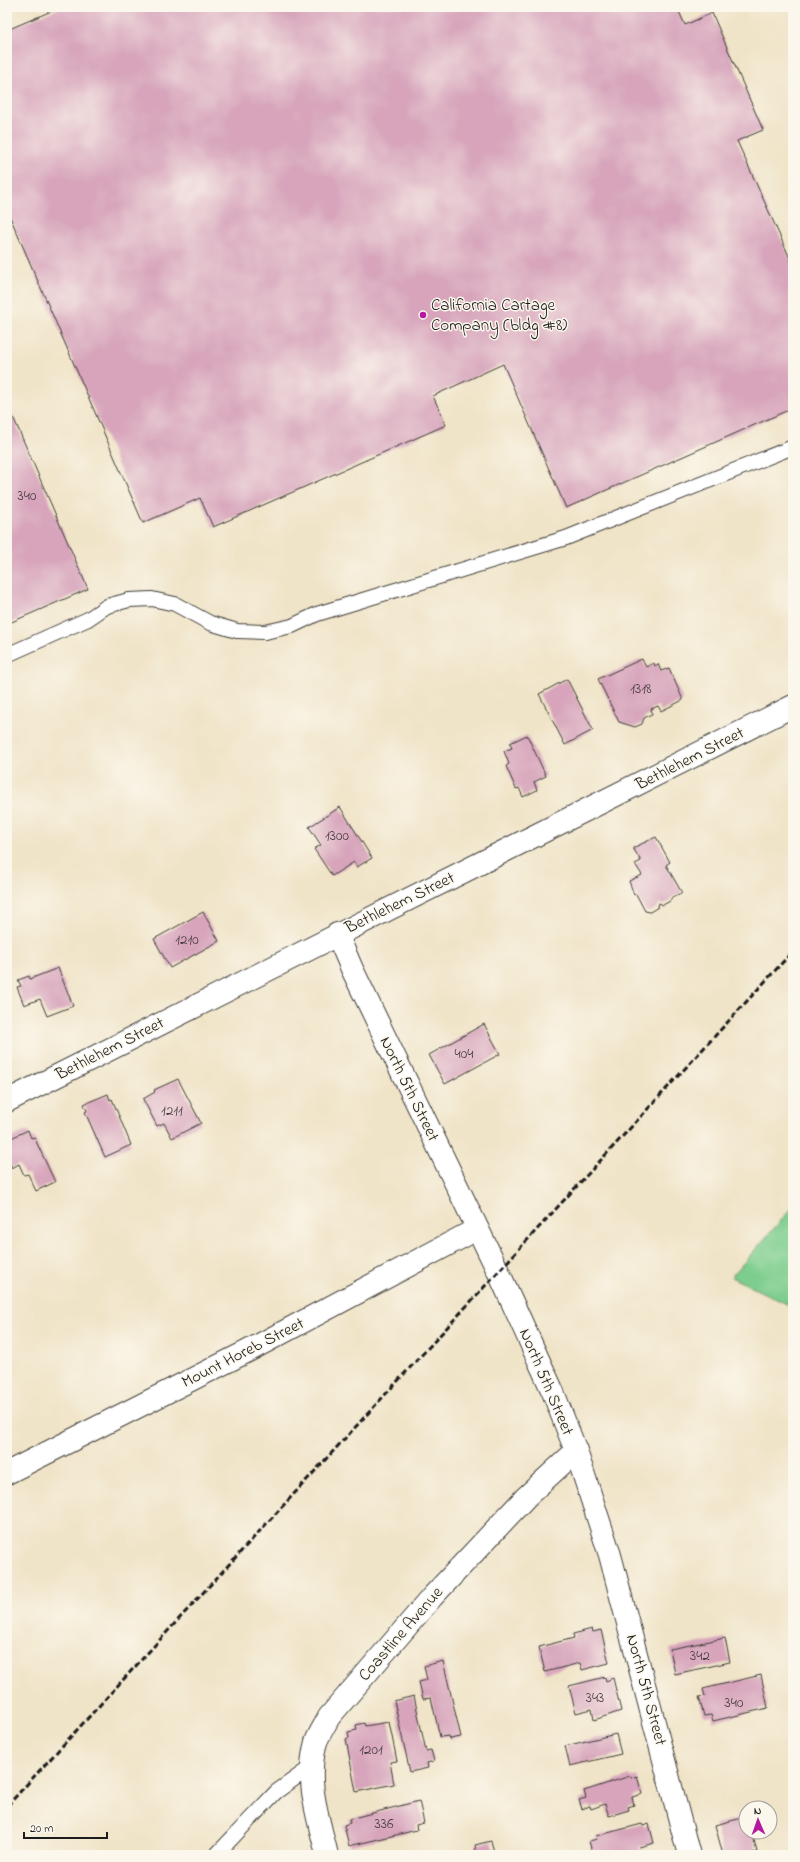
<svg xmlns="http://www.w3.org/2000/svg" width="800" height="1862" font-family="'Indie Flower',sans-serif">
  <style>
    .green { fill: #7dcd8e; stroke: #4c7455 }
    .building { fill: #d7a4bb }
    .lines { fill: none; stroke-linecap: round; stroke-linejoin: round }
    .service-casing { stroke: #3c3a36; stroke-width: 16 }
    .minor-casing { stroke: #3c3a36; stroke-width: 24 }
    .service { stroke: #fff; stroke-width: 14 }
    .minor { stroke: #fff; stroke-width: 22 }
    .rail { stroke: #1c1c1c; stroke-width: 3; stroke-dasharray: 6 3; stroke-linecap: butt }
    .poi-dot { fill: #b5179e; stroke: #fbf7ec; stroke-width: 1.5 }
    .labels { text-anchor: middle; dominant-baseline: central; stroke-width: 3; stroke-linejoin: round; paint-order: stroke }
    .number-label { font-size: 15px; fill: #4b3e44 }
    .poi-label { font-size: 17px; fill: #1c1c1c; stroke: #fbf7ec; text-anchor: start }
    .street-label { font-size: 17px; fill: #1c1c1c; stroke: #fbf7ec }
  </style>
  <rect width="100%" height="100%" fill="#fbf7ec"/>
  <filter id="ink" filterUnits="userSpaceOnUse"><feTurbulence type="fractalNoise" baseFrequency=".025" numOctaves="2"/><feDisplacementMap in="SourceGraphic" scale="8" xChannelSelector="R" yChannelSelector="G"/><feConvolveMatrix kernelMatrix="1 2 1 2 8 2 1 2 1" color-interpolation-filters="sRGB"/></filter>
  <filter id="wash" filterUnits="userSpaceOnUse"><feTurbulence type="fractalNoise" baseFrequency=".012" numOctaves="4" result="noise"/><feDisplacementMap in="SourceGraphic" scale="16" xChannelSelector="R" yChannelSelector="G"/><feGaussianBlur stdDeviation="0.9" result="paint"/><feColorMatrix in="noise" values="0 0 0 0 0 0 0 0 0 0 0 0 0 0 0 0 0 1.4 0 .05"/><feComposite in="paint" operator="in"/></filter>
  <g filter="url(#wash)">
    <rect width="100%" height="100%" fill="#f0e4c8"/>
    <polygon class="green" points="793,1207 793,1307 731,1277"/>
    <g id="blocks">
      <g class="building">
        <polygon points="61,7 677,7 685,25 712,13 763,130 737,141 793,265 793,408 566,508 503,364 433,396 446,425 213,527 200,498 143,523 7,210 7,30"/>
        <polygon points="7,403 88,589 7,624"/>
        <polygon points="642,659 646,667 654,663 655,666 658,664 661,671 669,668 683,700 661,711 658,706 651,709 652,714 644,718 642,724 635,727 619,722 598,679"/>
        <polygon points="567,679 593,730 565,745 539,694"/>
        <polygon points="527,735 546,776 534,782 537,790 523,797 519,788 516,789 506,766 509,764 504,751 512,748 510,743"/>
        <polygon points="340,807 372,858 357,867 354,862 332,876 314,849 321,845 309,827"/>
        <polygon points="656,837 670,862 666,865 682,893 672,897 670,901 663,905 659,903 658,907 650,912 645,911 636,894 634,895 629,881 642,875 635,864 641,861 633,848"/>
        <polygon points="203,912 219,941 170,968 154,939"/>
        <polygon points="58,968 73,1006 47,1016 40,999 24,1005 17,987 21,986 18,980 29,976 30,979"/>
        <polygon points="484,1024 500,1054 445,1084 429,1055"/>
        <polygon points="178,1079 201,1123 172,1138 164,1123 157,1126 143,1099 155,1092 154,1090"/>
        <polygon points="108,1094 110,1100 112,1099 131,1145 105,1157 85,1112 87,1111 84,1104"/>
        <polygon points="28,1130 31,1138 34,1137 55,1182 36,1191 28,1174 24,1175 19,1164 12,1168 7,1157 7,1140"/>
        <polygon points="592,1629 593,1632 601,1630 609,1663 582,1670 580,1663 545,1672 539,1647 574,1638 573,1634"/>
        <polygon points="725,1638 730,1662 675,1674 670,1649"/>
        <polygon points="443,1661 461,1737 450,1739 449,1736 440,1737 431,1698 423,1699 419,1682 427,1680 424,1666"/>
        <polygon points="761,1675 768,1708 713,1721 711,1715 704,1716 699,1697 705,1696 703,1689"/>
        <polygon points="605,1677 606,1681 613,1678 621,1711 594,1720 592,1709 576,1713 569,1686"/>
        <polygon points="414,1696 426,1751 431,1750 434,1761 427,1763 428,1768 410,1772 394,1701"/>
        <polygon points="389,1722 397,1761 390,1762 394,1784 356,1792 346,1739 349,1738 348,1732 357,1730 356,1725 364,1723 365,1726"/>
        <polygon points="616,1734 621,1754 570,1766 565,1746"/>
        <polygon points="630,1776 631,1778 637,1776 642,1794 632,1797 634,1805 628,1807 629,1810 609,1816 605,1804 591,1809 590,1806 582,1809 579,1800 586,1798 584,1791"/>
        <polygon points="419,1801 424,1823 416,1825 417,1830 349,1846 344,1825 350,1823 349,1819"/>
        <polygon points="746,1817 746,1832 752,1832 757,1852 744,1855 723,1855 715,1825"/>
        <polygon points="642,1824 643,1826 649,1824 654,1843 639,1847 642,1855 593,1855 589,1841 597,1839 596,1836"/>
        <polygon points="491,1841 495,1855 477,1855 475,1845"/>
      </g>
    </g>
  </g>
  <g filter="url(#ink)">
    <use href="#blocks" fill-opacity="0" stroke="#3c3a36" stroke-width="1"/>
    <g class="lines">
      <g class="service-casing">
        <g id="service">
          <polyline points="7,655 88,619 107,606 129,600 152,599 175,604 210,623 237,631 265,632 292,626 317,614 566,538 793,447"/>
          <polyline points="216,1855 276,1792 311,1767"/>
        </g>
      </g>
      <g class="minor-casing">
        <g id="minor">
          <polyline points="337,934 352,969 499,1273 553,1392 576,1451 610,1555 689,1855"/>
          <polyline points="7,1101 793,706"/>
          <polyline points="7,1473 248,1351 477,1229"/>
          <path d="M327 1855C318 1816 305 1782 316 1742 319 1734 325 1725 329 1717L432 1597 526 1497 576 1451"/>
        </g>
      </g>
      <use href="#service" class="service"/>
      <use href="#minor" class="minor"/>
      <polyline class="rail" points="7,1806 793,951"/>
    </g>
  </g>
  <circle class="poi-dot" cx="423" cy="315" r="4"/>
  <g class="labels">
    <g class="number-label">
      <text x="27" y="496">340</text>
      <text x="641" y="689">1318</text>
      <text x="337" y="836">1300</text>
      <text x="187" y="940">1210</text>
      <text x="464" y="1054">404</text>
      <text x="172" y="1111">1211</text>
      <text x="700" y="1656">342</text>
      <text x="595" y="1698">343</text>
      <text x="734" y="1703">340</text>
      <text x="371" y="1750">1201</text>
      <text x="384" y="1824">336</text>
    </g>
    <g class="poi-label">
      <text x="431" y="305">California Cartage<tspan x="431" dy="20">Company (bldg #8)</tspan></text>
    </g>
    <g class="street-label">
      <text transform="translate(690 759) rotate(-27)">Bethlehem Street</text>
      <text transform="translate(400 903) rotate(-26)">Bethlehem Street</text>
      <text transform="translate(110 1049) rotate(-27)">Bethlehem Street</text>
      <text transform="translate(409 1089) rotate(64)">North 5th Street</text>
      <text transform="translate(243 1353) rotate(-27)">Mount Horeb Street</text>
      <text transform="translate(546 1382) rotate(67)">North 5th Street</text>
      <text transform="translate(401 1634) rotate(-49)">Coastline Avenue</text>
      <text transform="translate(646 1690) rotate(75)">North 5th Street</text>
    </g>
  </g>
  <rect width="800" height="1862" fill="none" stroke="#fbf7ec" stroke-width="24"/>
  <g transform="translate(758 1820) rotate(358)"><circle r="19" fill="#fbf7ec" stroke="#a29f99"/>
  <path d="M0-3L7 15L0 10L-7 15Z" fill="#b5179e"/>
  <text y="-6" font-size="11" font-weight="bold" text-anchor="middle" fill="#1c1c1c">N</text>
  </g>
  <path d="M24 1832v6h83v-6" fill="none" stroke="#1c1c1c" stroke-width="2"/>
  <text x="30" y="1832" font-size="12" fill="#1c1c1c" stroke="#fbf7ec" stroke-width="3" paint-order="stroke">20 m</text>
</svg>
